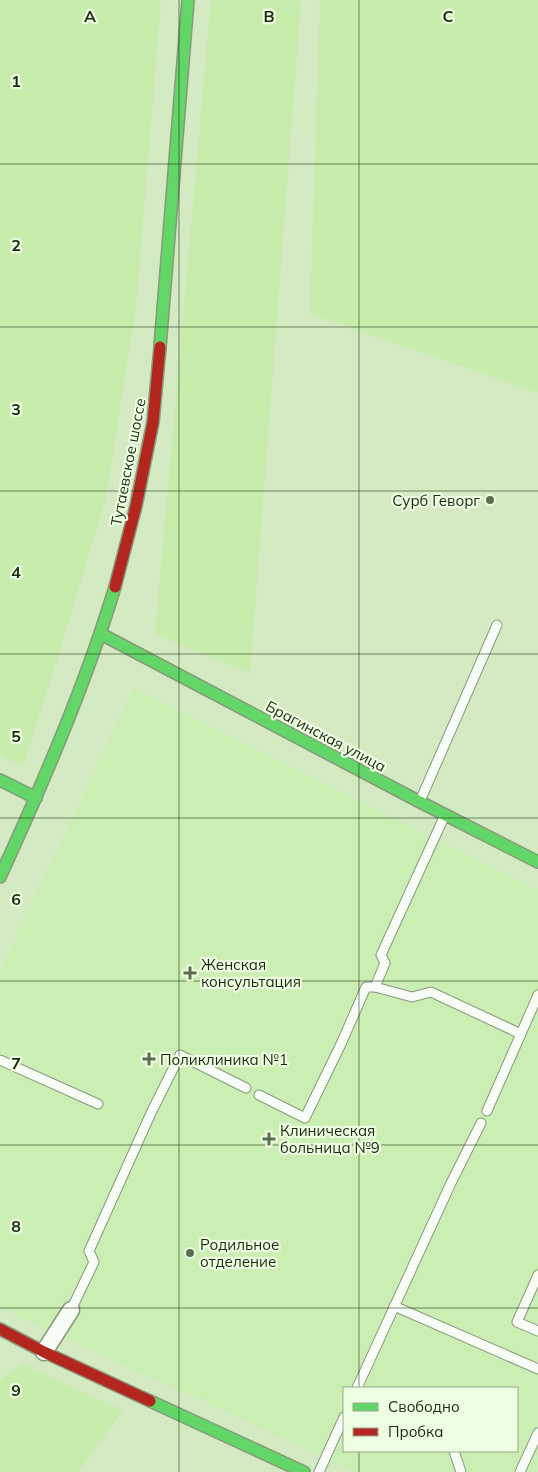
<svg xmlns="http://www.w3.org/2000/svg" width="538" height="1472" font-family="Mulish,sans-serif">
  <style>
    .built { fill: #cbeeb2; fill-rule: evenodd }
    .green { fill: #c7ecac }
    .lines { fill: none; stroke-linecap: round; stroke-linejoin: round }
    .lane-casing { stroke: #88997c; stroke-width: 11 }
    .street-casing { stroke: #88997c; stroke-width: 19 }
    .fast-casing { stroke: #88997c; stroke-width: 14 }
    .jam-casing { stroke: #88997c; stroke-width: 14 }
    .lane { stroke: #f8fcf6; stroke-width: 9 }
    .street { stroke: #f8fcf6; stroke-width: 16 }
    .fast { stroke: #63d668; stroke-width: 11 }
    .jam { stroke: #b3261e; stroke-width: 11 }
    .grid { fill: none; stroke: #1c2b10; stroke-width: 1; stroke-opacity: 0.55 }
    .poi-dot { fill: #5c6e4f; stroke: #edfde2; stroke-width: 2 }
    .labels { text-anchor: middle; dominant-baseline: central; stroke-width: 4.5; stroke-linejoin: round; paint-order: stroke }
    .street-label { font-size: 15px; fill: #1c2b10; stroke: #edfde2 }
    .poi-label { font-size: 15px; fill: #1c2b10; stroke: #edfde2; text-anchor: start }
    .grid-label { font-size: 16px; text-anchor: middle; font-weight: bold; fill: #1c2b10; stroke: #edfde2; stroke-width: 4.5; stroke-linejoin: round; paint-order: stroke }
  </style>
  <rect width="100%" height="100%" fill="#d3eac3"/>
  <path class="built" d="M134 688 538 890V1472H357L0 1308V971ZM344 1388H517V1451H344Z"/>
  <g class="green">
    <polygon points="0,0 161,0 136,307 106,497 60,650 23,766 0,755"/>
    <polygon points="211,0 301,0 250,673 155,634"/>
    <polygon points="320,0 538,0 538,393 310,314"/>
    <polygon points="22,1364 123,1410 78,1472 0,1472 0,1380"/>
  </g>
  <g class="lines">
    <g class="lane-casing">
      <g id="lane">
        <polyline points="420,801 497,625"/>
        <polyline points="375,987 412,997 431,992 521,1034"/>
        <polyline points="0,1060 98,1104"/>
        <polyline points="259,1095 305,1118 341,1044 366,987 375,987 385,963 381,955 445,815"/>
        <polyline points="487,1111 538,995"/>
        <polyline points="538,1275 517,1322 538,1331"/>
        <polyline points="394,1306 538,1369"/>
        <polyline points="71,1310 94,1262 89,1251 151,1113 180,1055 246,1088"/>
        <polyline points="357,1388 451,1183 481,1123"/>
        <polyline points="454,1451 461,1472"/>
        <polyline points="319,1472 344,1417"/>
        <polyline points="520,1472 538,1433"/>
      </g>
    </g>
    <g class="street-casing">
      <polyline id="street" points="44,1352 71,1310"/>
    </g>
    <g class="fast-casing">
      <g id="fast">
        <polyline points="160,347 188,0"/>
        <polyline points="101,634 420,802 538,862"/>
        <polyline points="0,780 36,798"/>
        <path d="M0 877C43 783 85 686 115 587"/>
        <polyline points="150,1401 304,1472"/>
      </g>
    </g>
    <g class="jam-casing">
      <g id="jam">
        <polyline points="115,587 136,506 153,422 160,347"/>
        <polyline points="0,1329 44,1352 150,1401"/>
      </g>
    </g>
    <use href="#lane" class="lane"/>
    <use href="#street" class="street"/>
    <use href="#fast" class="fast"/>
    <use href="#jam" class="jam"/>
  </g>
  <path class="grid" d="M179 0V1472M359 0V1388M0 164H538M0 327H538M0 491H538M0 654H538M0 818H538M0 981H538M0 1145H538M0 1308H538M359 1451V1472"/>
  <g class="poi-dot">
    <circle cx="490" cy="500" r="5"/>
    <path d="M187.5 965.5h5v5h5v5h-5v5h-5v-5h-5v-5h5z"/>
    <path d="M146.5 1051.5h5v5h5v5h-5v5h-5v-5h-5v-5h5z"/>
    <path d="M266.5 1131.5h5v5h5v5h-5v5h-5v-5h-5v-5h5z"/>
    <circle cx="190" cy="1253" r="5"/>
  </g>
  <g class="labels">
    <g class="street-label">
      <text transform="translate(128 462) rotate(-79)">Тутаевское шоссе</text>
      <text transform="translate(326 736) rotate(28)">Брагинская улица</text>
    </g>
    <g class="poi-label">
      <text x="480" y="500" text-anchor="end">Сурб Геворг</text>
      <text x="201" y="964">Женская<tspan x="201" dy="17">консультация</tspan></text>
      <text x="160" y="1059">Поликлиника №1</text>
      <text x="280" y="1130">Клиническая<tspan x="280" dy="17">больница №9</tspan></text>
      <text x="200" y="1244">Родильное<tspan x="200" dy="17">отделение</tspan></text>
    </g>
  </g>
  <g class="grid-label">
    <text x="90" y="22">A</text>
    <text x="269" y="22">B</text>
    <text x="448" y="22">C</text>
    <text x="16" y="87">1</text>
    <text x="16" y="251">2</text>
    <text x="16" y="415">3</text>
    <text x="16" y="578">4</text>
    <text x="16" y="742">5</text>
    <text x="16" y="905">6</text>
    <text x="16" y="1069">7</text>
    <text x="16" y="1232">8</text>
    <text x="16" y="1396">9</text>
  </g>
  <rect x="343" y="1387" width="175" height="65" fill="#edfde2" stroke="#99a98e"/>
  <rect x="353" y="1403" width="25" height="8" fill="#63d668" stroke="#99a98e"/>
  <text x="388" y="1412" font-size="15" fill="#1c2b10">Свободно</text>
  <rect x="353" y="1428" width="25" height="8" fill="#b3261e" stroke="#99a98e"/>
  <text x="388" y="1437" font-size="15" fill="#1c2b10">Пробка</text>
</svg>
